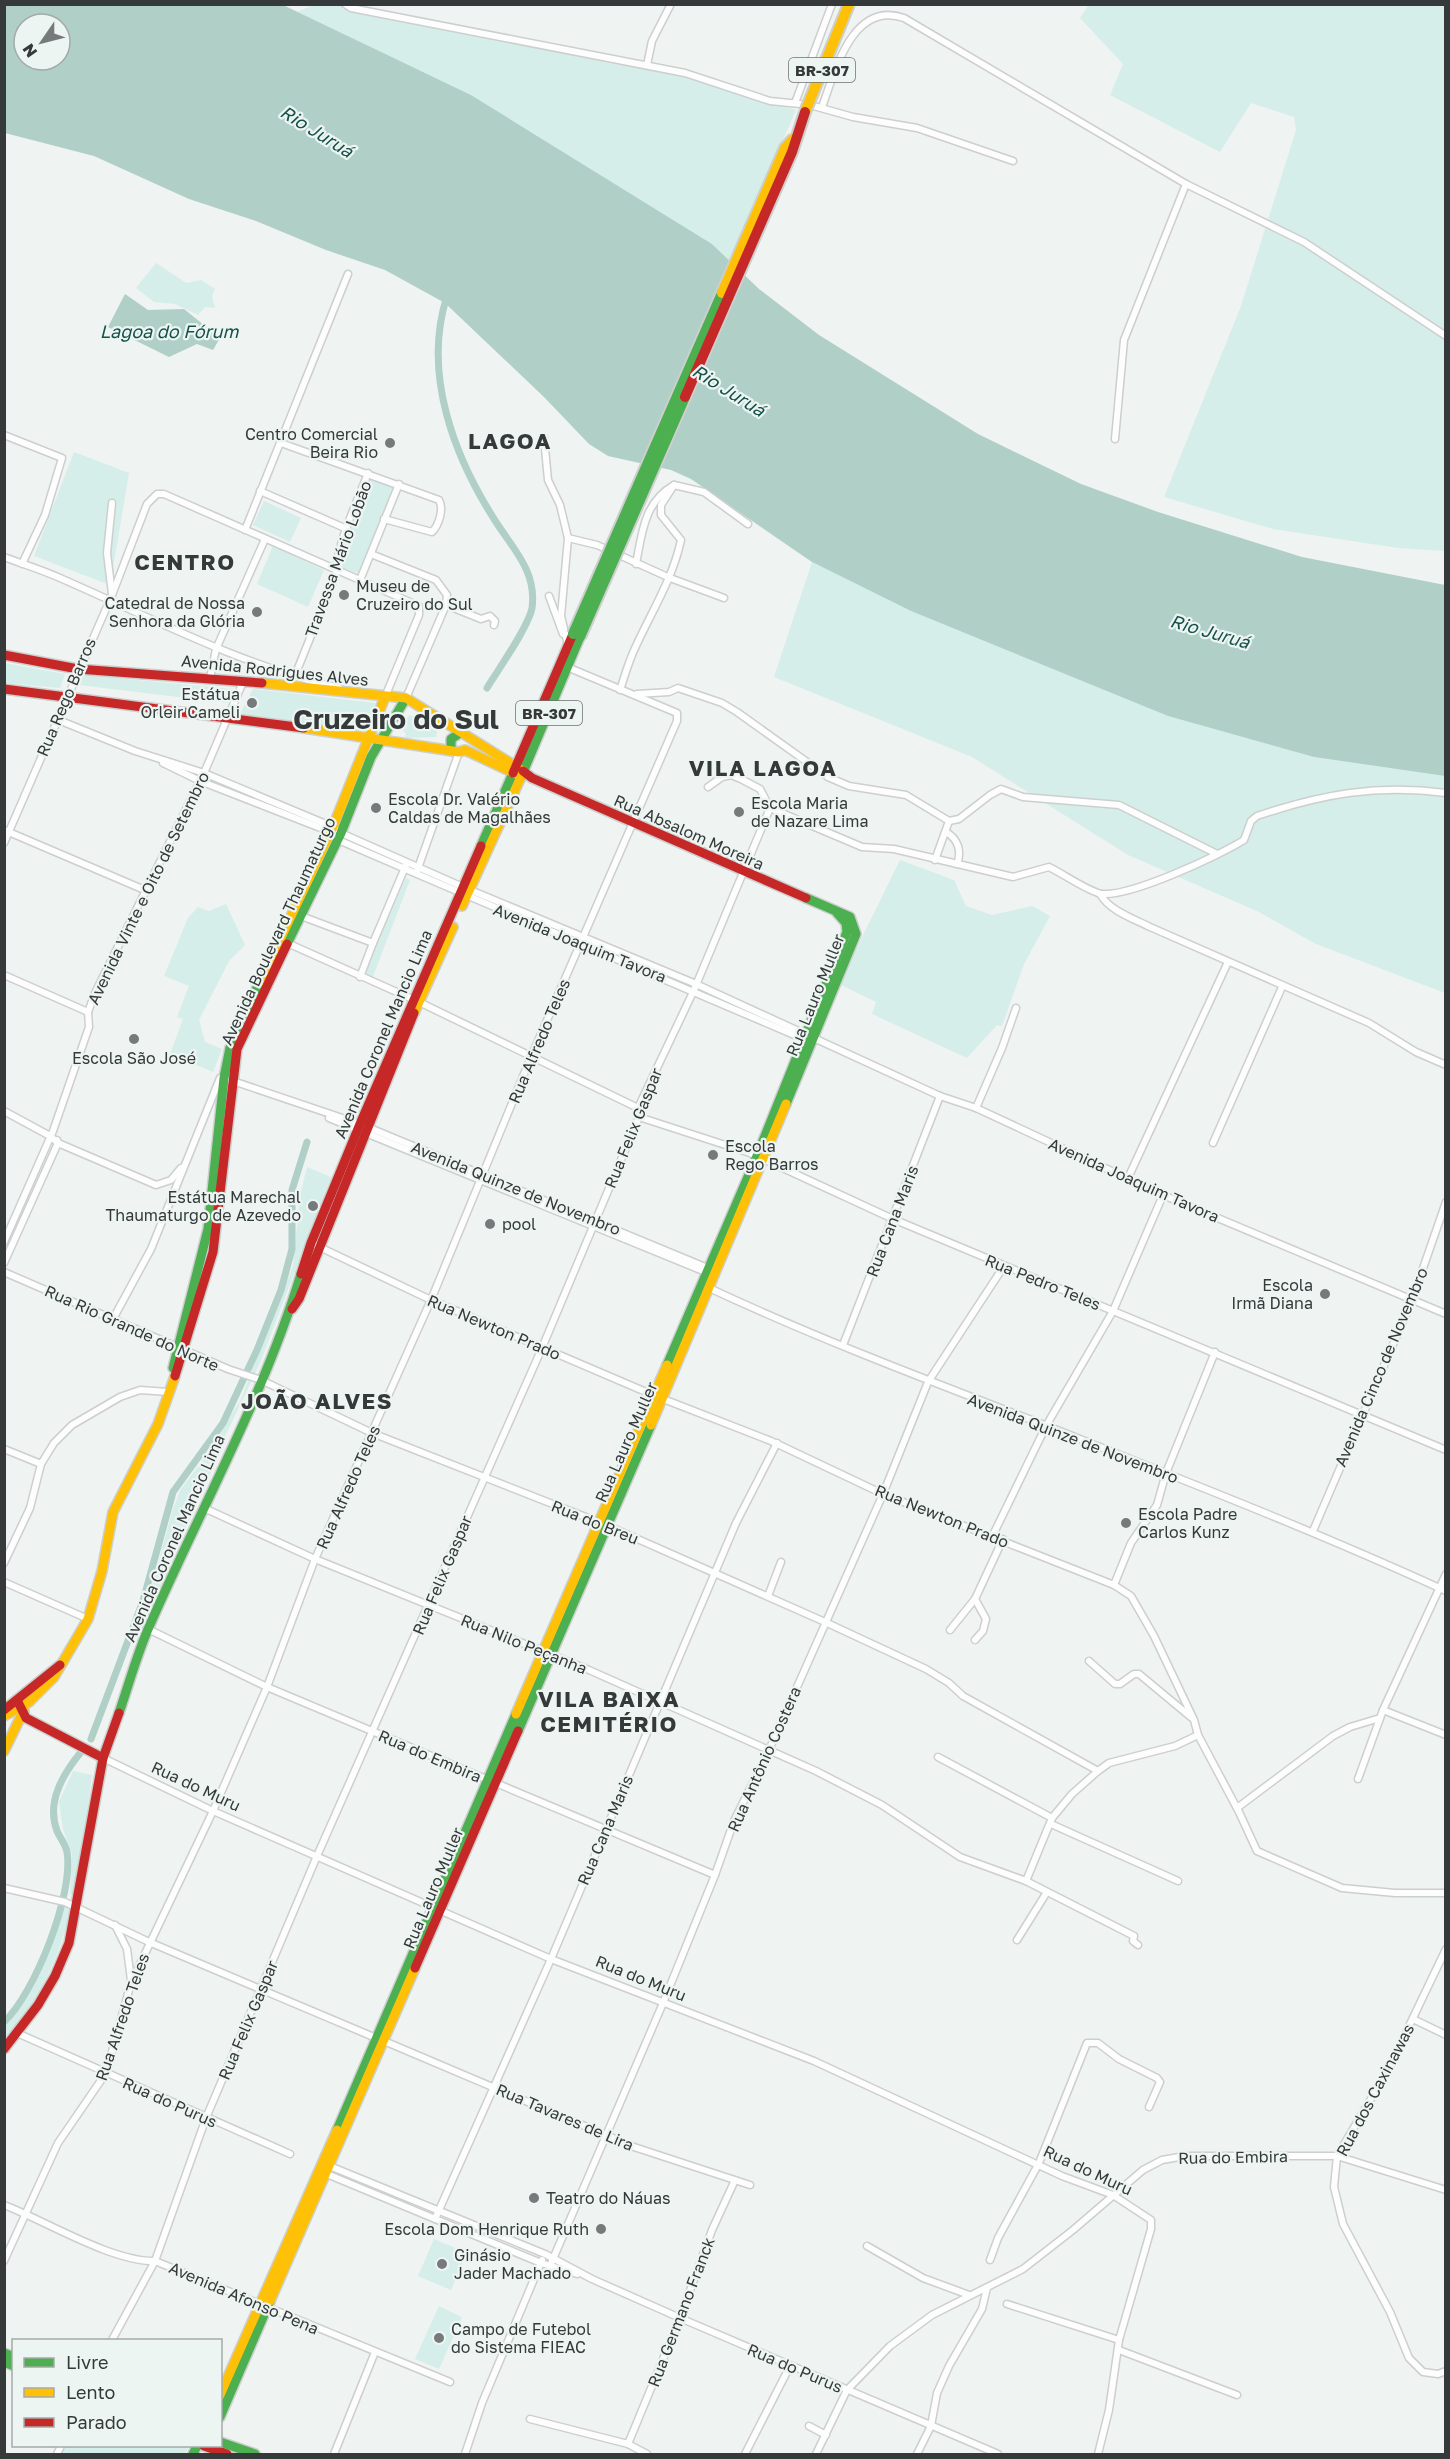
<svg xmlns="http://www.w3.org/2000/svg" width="1450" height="2459" font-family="'Golos Text',sans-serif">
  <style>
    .green { fill: #d6eee9 }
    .water { fill: #afcfc7; fill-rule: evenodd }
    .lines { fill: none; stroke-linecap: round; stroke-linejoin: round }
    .canal { stroke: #afcfc7; stroke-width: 7 }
    .street-casing { stroke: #cccfce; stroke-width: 9 }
    .fast-casing { stroke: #cccfce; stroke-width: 12 }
    .slow-casing { stroke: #cccfce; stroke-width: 12 }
    .jam-casing { stroke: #cccfce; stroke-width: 12 }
    .street { stroke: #fdfdfd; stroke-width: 6 }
    .fast { stroke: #4caf50; stroke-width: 9 }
    .slow { stroke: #ffc107; stroke-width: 9 }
    .jam { stroke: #c62828; stroke-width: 9 }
    .fast-bridge-casing { stroke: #cccfce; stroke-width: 14; stroke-linecap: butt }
    .slow-bridge-casing { stroke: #cccfce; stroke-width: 14; stroke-linecap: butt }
    .jam-bridge-casing { stroke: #cccfce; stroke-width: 14; stroke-linecap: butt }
    .fast-bridge { stroke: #4caf50; stroke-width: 10 }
    .slow-bridge { stroke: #ffc107; stroke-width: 10 }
    .jam-bridge { stroke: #c62828; stroke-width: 10 }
    .poi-dot { fill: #777a7a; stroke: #edf5f3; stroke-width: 2 }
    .labels { text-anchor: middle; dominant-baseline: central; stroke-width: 4.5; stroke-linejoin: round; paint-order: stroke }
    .shield { fill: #edf5f3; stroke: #6d7171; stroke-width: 1.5 }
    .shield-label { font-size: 15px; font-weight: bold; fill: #363939 }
    .poi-label { font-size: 16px; fill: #363939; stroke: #edf5f3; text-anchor: start }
    .street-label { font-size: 16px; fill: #363939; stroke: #edf5f3 }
    .water-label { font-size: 18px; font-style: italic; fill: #165249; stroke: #edf5f3 }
    .district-label { font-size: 22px; font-weight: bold; letter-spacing: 1.5px; fill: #363939; stroke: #edf5f3 }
    .town-label { font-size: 28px; font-weight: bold; fill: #363939; stroke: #edf5f3 }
  </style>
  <rect width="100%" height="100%" fill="#eff3f2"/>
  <g class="green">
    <polygon points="1089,4 1445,5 1445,551 1398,548 1273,529 1164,497 1241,306 1296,130 1294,117 1251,103 1220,152 1110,95 1123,64 1080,18"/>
    <polygon points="313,5 342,5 608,63 684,76 796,110 730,261 712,244 471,95 297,12"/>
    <polygon points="156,263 186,283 201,280 215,289 212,296 215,308 205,307 198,315 175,304 154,302 136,288"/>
    <polygon points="74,452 129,473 110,585 34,556"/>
    <polygon points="370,478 393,487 360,574 338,566"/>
    <polygon points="264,501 301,518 290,542 253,525"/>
    <polygon points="273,546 324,570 308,607 257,584"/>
    <polygon points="812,562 911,611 1168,716 1314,757 1445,776 1445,993 1316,944 1259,912 1128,855 972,757 774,677"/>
    <polygon points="5,663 65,674 60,688 5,683"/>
    <polygon points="84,675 233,689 228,703 79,685"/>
    <polygon points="253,689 376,703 363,732 243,716 241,712"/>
    <polygon points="410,715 438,728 436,737 405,738 406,734 399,726"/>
    <polygon points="900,860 954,880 966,906 992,915 1032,906 1050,916 1024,964 1002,1026 997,1025 967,1058 872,1014 876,1002 839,984"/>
    <polygon points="406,878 410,880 372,979 357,973 366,951 376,945"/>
    <polygon points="226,904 245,945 229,961 199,1020 205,1042 222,1049 213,1072 170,1054 183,1019 177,1017 189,986 164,976 188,918 198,907 209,911"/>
    <polygon points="307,1167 331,1177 260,1363 211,1466 202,1461 241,1399 293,1266 300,1196"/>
    <polygon points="200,1464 212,1470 154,1599 149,1596 173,1509 181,1489"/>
    <polygon points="73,1771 92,1775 76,1896 70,1894 72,1855 63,1829 59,1802"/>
    <path d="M63 1903 69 1905 71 1909C59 1957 40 2001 5 2037V2025L16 2010 49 1953Z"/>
    <polygon points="434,2239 467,2253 451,2290 418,2276"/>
    <polygon points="439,2306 462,2317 439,2369 415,2359"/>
    <polygon points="66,2446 189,2446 185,2454 61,2454"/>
  </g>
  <g class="water">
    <path d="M5 5H283L471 95 712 244 759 289 819 335 978 434 1081 484 1158 512 1302 557 1445 585V776L1314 757 1168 716 911 611 812 562 691 479 671 470 608 456 589 444 544 397 445 303 385 270 326 250 256 221 189 199 94 156 5 133ZM24 24H60V60H24Z"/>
    <polygon points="125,294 148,310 184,309 220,338 213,350 197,344 169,357 108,327"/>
  </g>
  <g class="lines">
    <g class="canal">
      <path d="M447 296C422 373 454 457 496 522 514 550 537 572 532 608 529 626 498 670 487 688"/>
      <polyline points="91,1739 143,1601 173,1492 223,1423 257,1350 281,1290 292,1249 292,1190 307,1142"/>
      <path d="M4 2022C35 1993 74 1894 67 1852 66 1845 60 1838 57 1831 46 1802 63 1774 81 1752"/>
    </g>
    <g class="street-casing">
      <g id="street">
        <polyline points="345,4 351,8 685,73 770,101 810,105 853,117 917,128 1013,161"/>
        <polyline points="647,65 652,41 671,4"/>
        <polyline points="795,103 832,4"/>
        <path d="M822 107C835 72 852 0 904 18L1186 184 1304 242 1446 336"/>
        <polyline points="4,435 62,458 45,515 22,564"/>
        <polyline points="544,438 548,480 560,505 568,538 561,616 568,645"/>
        <polyline points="1115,439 1124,340 1186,184"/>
        <path d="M281 443 439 500C444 509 439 525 432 532L384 519"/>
        <polyline points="260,491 347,529"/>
        <polyline points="245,530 348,274"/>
        <polyline points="568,538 597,545 670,578 724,598"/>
        <polyline points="371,554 436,580 447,595 446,605 406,698"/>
        <path d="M4 557C23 564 42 570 60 578 152 618 240 665 339 688"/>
        <path d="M636 564C642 533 644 502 674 485L704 492 748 524"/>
        <polyline points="360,580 399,484"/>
        <polyline points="112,594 107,553 112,503"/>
        <polyline points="549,596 563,634"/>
        <polyline points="446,605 481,619 490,616 495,621 494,625"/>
        <polyline points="210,678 216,649 265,539"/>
        <path d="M294 678 337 571C334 550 360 495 368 473"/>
        <path d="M620 690C625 675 629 660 636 646 652 611 673 578 681 540L661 515V505L674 485"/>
        <polyline points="637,694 669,692 678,688 722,703 737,712 828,777 849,786 906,795 949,821 959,819 990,795 1001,789 1023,797 1119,805 1217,854"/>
        <polyline points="56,719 135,751 204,773 333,827 341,833 463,887 696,984 940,1096 976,1108 1163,1195 1446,1314"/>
        <path d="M163 763 200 781 323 829 336 839C492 907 649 972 806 1040"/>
        <path d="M708 787 722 777 731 775 741 779 760 789 770 808 862 847 894 849 1013 877 1049 867C1065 875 1081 887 1098 893 1123 901 1220 855 1244 840L1251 821 1257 816C1322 794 1377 784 1446 793"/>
        <polyline points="4,830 147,891"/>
        <path d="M946 832C958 839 962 851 957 864"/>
        <polyline points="4,843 112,595 147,504 157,494 164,494 419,606 419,615 385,697"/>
        <polyline points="935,860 949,821"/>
        <polyline points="417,871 459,752"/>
        <path d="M1100 894C1110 911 1132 918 1150 927L1369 1023 1416 1052 1446 1065"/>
        <polyline points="301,916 373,943 406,865"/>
        <polyline points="285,942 419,1002 638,1108"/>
        <polyline points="4,975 88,1012"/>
        <polyline points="360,977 373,943"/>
        <polyline points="976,1108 1002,1048 1016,1008"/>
        <polyline points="4,1111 50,1136 58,1143 156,1185 171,1180 181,1168"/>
        <polyline points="639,1117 750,1153 893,1219 1446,1450"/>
        <polyline points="329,1118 708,1273"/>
        <polyline points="1213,1143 1282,987"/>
        <polyline points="1128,1178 1228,962"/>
        <polyline points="4,1242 53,1131 89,1027 88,1012 95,993 204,773 243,682"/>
        <polyline points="311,1243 431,1300 653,1395 771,1441 883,1494 1114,1585 1131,1596 1154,1636 1194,1720 1198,1735 1239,1812 1257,1851 1342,1888 1395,1893 1446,1893"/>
        <polyline points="4,1263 58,1143 57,1140"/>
        <polyline points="4,1272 228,1369 261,1380 372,1433 606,1525 825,1622 926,1669 949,1683 963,1696 1098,1771"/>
        <path d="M707 1287C818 1339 933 1382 1047 1426 1181 1479 1315 1531 1446 1591"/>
        <polyline points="113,1319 151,1249 220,1078 224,1078 360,1124 710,1269"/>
        <polyline points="843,1345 940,1096"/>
        <polyline points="4,1449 41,1464"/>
        <polyline points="204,1508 315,1559 589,1670 816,1771 882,1805 960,1857 1026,1881 1134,1936 1133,1941 1138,1945"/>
        <polyline points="1313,1531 1412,1300 1446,1202"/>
        <polyline points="993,1535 1046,1426 1113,1311 1163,1195"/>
        <polyline points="4,1563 30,1508 41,1464 54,1443 72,1425 120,1397 140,1390 168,1392"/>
        <polyline points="4,1582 88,1619"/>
        <polyline points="1114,1585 1131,1543 1157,1505 1166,1473 1215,1352"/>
        <polyline points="768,1596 781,1562"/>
        <polyline points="975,1599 986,1619 983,1631 975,1640"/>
        <polyline points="148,1629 267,1687 715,1875"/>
        <polyline points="950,1630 975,1599 1003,1539"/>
        <polyline points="1089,1661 1115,1684 1120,1684 1134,1674 1139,1674 1192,1718"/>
        <polyline points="1383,1710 1446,1735"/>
        <polyline points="938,1757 1052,1818"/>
        <polyline points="103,1758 213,1811 551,1959 814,2061 1062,2176 1113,2195 1151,2220 1151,2229 1119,2340 1109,2410 1098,2454"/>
        <polyline points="1358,1779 1383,1710 1446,1574"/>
        <polyline points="1237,1808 1333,1736 1350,1727 1380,1718"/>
        <polyline points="1051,1824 1178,1881"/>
        <polyline points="1026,1881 1052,1818 1072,1794 1098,1771 1109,1763 1175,1746 1198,1735"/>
        <polyline points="4,1888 65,1902 149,1942 376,2038"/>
        <polyline points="115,1925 127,1949 131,1980"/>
        <polyline points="1017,1940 1047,1892"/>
        <polyline points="1446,1949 1387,2072 1337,2156 1334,2187 1343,2224 1390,2312 1409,2358 1423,2372 1438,2374 1446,2371"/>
        <polyline points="1413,2019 1446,2035"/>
        <polyline points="17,2033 290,2154"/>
        <polyline points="384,2041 634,2147 750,2185"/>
        <polyline points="327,2165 545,2254 592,2279 680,2318 998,2454"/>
        <polyline points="322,2172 541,2263 577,2274"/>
        <path d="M4 2205C46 2221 112 2262 155 2261L450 2382"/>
        <polyline points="435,2219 551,1959 736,1523 777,1443"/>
        <polyline points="867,2246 923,2278 969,2295"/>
        <polyline points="990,2260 998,2238 1039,2163 1087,2043 1098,2043 1119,2059 1157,2078 1160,2082 1149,2107"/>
        <polyline points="4,2261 58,2143 106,2073 131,1983 213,1811 267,1687 315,1559 431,1300 531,1057 677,721 677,713 567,667"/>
        <polyline points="550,2266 663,2003 715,1875 734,1821 769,1750 883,1494 928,1382 1004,1266"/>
        <polyline points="1007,2304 1119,2340"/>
        <polyline points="112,2340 155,2261 206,2118 317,1856 542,1348 639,1117 638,1108 694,990 770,808"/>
        <polyline points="1119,2350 1237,2395"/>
        <polyline points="530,2419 628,2444 647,2454"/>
        <polyline points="809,2426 826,2435"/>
        <polyline points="628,2444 680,2318 712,2230 735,2180"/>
        <polyline points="57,2454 61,2446"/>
        <polyline points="334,2454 375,2352"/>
        <polyline points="465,2454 482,2403 542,2260"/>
        <polyline points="745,2454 790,2366"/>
        <polyline points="816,2454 847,2390 890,2346 932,2315 1023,2269 1073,2230 1143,2170 1162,2160 1185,2156 1337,2156 1446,2190"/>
        <polyline points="917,2454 931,2426 937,2393 949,2366 982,2309 987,2288"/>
      </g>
    </g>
    <g class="fast-casing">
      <g id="fast">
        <polyline points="451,750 451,739 460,733"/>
        <polyline points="521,777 580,637"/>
        <polyline points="481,846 513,773"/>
        <polyline points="287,944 341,833 371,757 406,698"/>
        <polyline points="786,1104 856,934 850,917 806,898"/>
        <polyline points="667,1365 757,1156 847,932 846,923 837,913"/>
        <polyline points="173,1368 208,1229 224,1078 230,1048 239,1022 260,982"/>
        <path d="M119 1713C129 1684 137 1654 149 1627 200 1510 264 1396 301 1274"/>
        <polyline points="518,1731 651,1425"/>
        <polyline points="337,2130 516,1714"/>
        <polyline points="4,2353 14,2357"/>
        <polyline points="4,2362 14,2366"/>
        <polyline points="220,2417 270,2301"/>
        <polyline points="220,2442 255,2454"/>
        <polyline points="193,2454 197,2446"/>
      </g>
    </g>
    <g class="slow-casing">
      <g id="slow">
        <polyline points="262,683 406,698 523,771"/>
        <polyline points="304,728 459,752 465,750 518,775"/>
        <polyline points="462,906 521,777"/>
        <polyline points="260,982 333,827 385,697"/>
        <polyline points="414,1013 453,927"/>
        <polyline points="651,1425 786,1104"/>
        <polyline points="516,1714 667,1365"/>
        <polyline points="4,1716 29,1702 54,1677 88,1619 102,1571 113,1512 158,1424 175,1376"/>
        <polyline points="4,1751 24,1710"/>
        <polyline points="270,2301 415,1968"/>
        <polyline points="220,2395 337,2130"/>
      </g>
    </g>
    <g class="jam-casing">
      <g id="jam">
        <polyline points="4,655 78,669 262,683"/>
        <polyline points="4,689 304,728"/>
        <polyline points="523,771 532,778 806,898"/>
        <polyline points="513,773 573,634"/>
        <polyline points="301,1274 311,1243 360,1124 481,846"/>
        <polyline points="292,1309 299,1299 414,1013"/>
        <polyline points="175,1376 213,1252 237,1049 287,944"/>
        <polyline points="17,1700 26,1718 103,1758"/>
        <polyline points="4,1710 60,1665"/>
        <polyline points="415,1968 518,1731"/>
        <polyline points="4,2049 38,2005 55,1976 69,1943 103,1758 119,1713"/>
        <polyline points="204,2446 227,2454"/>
      </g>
    </g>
    <use href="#street" class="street"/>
    <use href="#fast" class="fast"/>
    <use href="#slow" class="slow"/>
    <use href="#jam" class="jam"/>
    <g class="fast-bridge-casing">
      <g id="fast-bridge">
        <polyline points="573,634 722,293"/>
        <polyline points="580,637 685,397"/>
      </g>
    </g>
    <g class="slow-bridge-casing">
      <g id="slow-bridge">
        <polyline points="805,112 849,4"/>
        <polyline points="722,293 785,148 794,138"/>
      </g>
    </g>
    <g class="jam-bridge-casing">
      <polyline id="jam-bridge" points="685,397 792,152 805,112"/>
    </g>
    <use href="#fast-bridge" class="fast-bridge"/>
    <use href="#slow-bridge" class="slow-bridge"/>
    <use href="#jam-bridge" class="jam-bridge"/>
  </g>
  <g class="poi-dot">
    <circle cx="390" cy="443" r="6"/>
    <circle cx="344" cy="595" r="6"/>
    <circle cx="257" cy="612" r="6"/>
    <circle cx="252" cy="703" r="6"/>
    <circle cx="376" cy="808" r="6"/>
    <circle cx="739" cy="812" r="6"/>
    <circle cx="134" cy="1039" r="6"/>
    <circle cx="713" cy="1155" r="6"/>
    <circle cx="313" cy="1206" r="6"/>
    <circle cx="490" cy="1224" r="6"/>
    <circle cx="1325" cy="1294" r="6"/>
    <circle cx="1126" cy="1523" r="6"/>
    <circle cx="534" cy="2198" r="6"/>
    <circle cx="601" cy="2229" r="6"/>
    <circle cx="442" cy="2264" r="6"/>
    <circle cx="439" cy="2338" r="6"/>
  </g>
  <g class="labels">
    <g class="shield">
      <rect x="789" y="58" width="66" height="24" rx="4.5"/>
      <rect x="516" y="701" width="66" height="24" rx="4.5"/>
    </g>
    <g class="shield-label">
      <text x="822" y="70">BR-307</text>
      <text x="549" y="713">BR-307</text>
    </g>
    <g class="poi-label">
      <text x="378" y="434" text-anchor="end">Centro Comercial<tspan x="378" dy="18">Beira Rio</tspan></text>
      <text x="356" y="586">Museu de<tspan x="356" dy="18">Cruzeiro do Sul</tspan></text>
      <text x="245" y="603" text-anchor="end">Catedral de Nossa<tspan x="245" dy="18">Senhora da Glória</tspan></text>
      <text x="240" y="694" text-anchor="end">Estátua<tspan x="240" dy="18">Orleir Cameli</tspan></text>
      <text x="388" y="799">Escola Dr. Valério<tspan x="388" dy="18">Caldas de Magalhães</tspan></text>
      <text x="751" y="803">Escola Maria<tspan x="751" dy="18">de Nazare Lima</tspan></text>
      <text x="134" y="1058" text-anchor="middle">Escola São José</text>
      <text x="725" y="1146">Escola<tspan x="725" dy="18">Rego Barros</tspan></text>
      <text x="301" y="1197" text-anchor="end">Estátua Marechal<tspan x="301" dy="18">Thaumaturgo de Azevedo</tspan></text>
      <text x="502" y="1224">pool</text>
      <text x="1313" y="1285" text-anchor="end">Escola<tspan x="1313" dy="18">Irmã Diana</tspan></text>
      <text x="1138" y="1514">Escola Padre<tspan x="1138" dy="18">Carlos Kunz</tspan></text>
      <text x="546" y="2198">Teatro do Náuas</text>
      <text x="589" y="2229" text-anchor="end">Escola Dom Henrique Ruth</text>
      <text x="454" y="2255">Ginásio<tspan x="454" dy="18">Jader Machado</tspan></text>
      <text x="451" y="2329">Campo de Futebol<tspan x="451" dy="18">do Sistema FIEAC</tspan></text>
    </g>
    <g class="street-label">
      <text transform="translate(338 559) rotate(-70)">Travessa Mário Lobão</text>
      <text transform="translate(275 670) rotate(6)">Avenida Rodrigues Alves</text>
      <text transform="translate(66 697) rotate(-67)">Rua Rego Barros</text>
      <text transform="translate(689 832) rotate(24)">Rua Absalom Moreira</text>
      <text transform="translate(148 888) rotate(-64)">Avenida Vinte e Oito de Setembro</text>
      <text transform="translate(278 931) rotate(-65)">Avenida Boulevard Thaumaturgo</text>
      <text transform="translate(580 943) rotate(22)">Avenida Joaquim Tavora</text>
      <text transform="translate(815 995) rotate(-68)">Rua Lauro Muller</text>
      <text transform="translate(383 1034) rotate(-67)">Avenida Coronel Mancio Lima</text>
      <text transform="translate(539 1041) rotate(-67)">Rua Alfredo Teles</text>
      <text transform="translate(633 1128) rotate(-68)">Rua Felix Gaspar</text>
      <text transform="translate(1134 1180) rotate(24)">Avenida Joaquim Tavora</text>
      <text transform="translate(516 1188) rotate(22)">Avenida Quinze de Novembro</text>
      <text transform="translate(892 1221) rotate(-69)">Rua Cana Maris</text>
      <text transform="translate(1043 1282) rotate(22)">Rua Pedro Teles</text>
      <text transform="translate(494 1327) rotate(23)">Rua Newton Prado</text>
      <text transform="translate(132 1328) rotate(24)">Rua Rio Grande do Norte</text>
      <text transform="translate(1381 1367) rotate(-67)">Avenida Cinco de Novembro</text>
      <text transform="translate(1073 1438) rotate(21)">Avenida Quinze de Novembro</text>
      <text transform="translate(626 1442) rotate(-66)">Rua Lauro Muller</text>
      <text transform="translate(348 1487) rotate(-66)">Rua Alfredo Teles</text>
      <text transform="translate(942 1516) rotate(22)">Rua Newton Prado</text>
      <text transform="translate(595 1522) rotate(22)">Rua do Breu</text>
      <text transform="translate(174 1538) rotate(-66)">Avenida Coronel Mancio Lima</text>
      <text transform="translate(442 1575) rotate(-67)">Rua Felix Gaspar</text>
      <text transform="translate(524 1644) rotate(22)">Rua Nilo Peçanha</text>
      <text transform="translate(430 1756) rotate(23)">Rua do Embira</text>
      <text transform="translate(764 1759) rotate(-66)">Rua Antônio Costera</text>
      <text transform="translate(196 1786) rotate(25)">Rua do Muru</text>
      <text transform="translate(605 1830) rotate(-67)">Rua Cana Maris</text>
      <text transform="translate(433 1888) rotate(-67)">Rua Lauro Muller</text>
      <text transform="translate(641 1978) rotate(22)">Rua do Muru</text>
      <text transform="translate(122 2017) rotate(-71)">Rua Alfredo Teles</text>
      <text transform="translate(248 2020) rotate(-67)">Rua Felix Gaspar</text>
      <text transform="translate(1375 2090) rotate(-62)">Rua dos Caxinawas</text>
      <text transform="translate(170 2102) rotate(24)">Rua do Purus</text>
      <text transform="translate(565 2117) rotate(23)">Rua Tavares de Lira</text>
      <text transform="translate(1233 2157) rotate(-1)">Rua do Embira</text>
      <text transform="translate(1088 2170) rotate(25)">Rua do Muru</text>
      <text transform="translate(244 2298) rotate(23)">Avenida Afonso Pena</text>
      <text transform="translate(681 2312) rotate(-69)">Rua Germano Franck</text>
      <text transform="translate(795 2368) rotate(23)">Rua do Purus</text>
    </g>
    <g class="water-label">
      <text transform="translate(317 131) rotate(32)">Rio Juruá</text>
      <text x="169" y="331">Lagoa do Fórum</text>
      <text transform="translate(729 390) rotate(32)">Rio Juruá</text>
      <text transform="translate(1210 631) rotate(16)">Rio Juruá</text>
    </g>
    <g class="district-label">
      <text x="510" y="440">LAGOA</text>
      <text x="185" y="561">CENTRO</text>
      <text x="763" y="767">VILA LAGOA</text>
      <text x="317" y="1400">JOÃO ALVES</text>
      <text x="609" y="1698">VILA BAIXA<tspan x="609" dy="25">CEMITÉRIO</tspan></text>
    </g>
    <g class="town-label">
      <text x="396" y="718">Cruzeiro do Sul</text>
    </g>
  </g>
  <rect width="1450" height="2459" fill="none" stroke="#363939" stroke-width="12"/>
  <rect x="12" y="2339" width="210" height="108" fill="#edf5f3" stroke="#a4aaa9" stroke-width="1.5"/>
  <rect x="24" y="2358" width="30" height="9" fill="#4caf50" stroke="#a4aaa9" stroke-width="1.5"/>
  <text x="66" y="2369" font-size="18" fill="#363939">Livre</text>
  <rect x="24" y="2388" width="30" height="9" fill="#ffc107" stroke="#a4aaa9" stroke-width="1.5"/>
  <text x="66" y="2399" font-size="18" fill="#363939">Lento</text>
  <rect x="24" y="2418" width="30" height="9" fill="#c62828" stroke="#a4aaa9" stroke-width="1.5"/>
  <text x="66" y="2429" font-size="18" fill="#363939">Parado</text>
  <g transform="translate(42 42) rotate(235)"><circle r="28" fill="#edf5f3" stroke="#a4aaa9" stroke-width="1.5"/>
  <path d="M0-4.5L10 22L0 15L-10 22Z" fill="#777a7a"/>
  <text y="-9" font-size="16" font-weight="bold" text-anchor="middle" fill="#363939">N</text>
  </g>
</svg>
